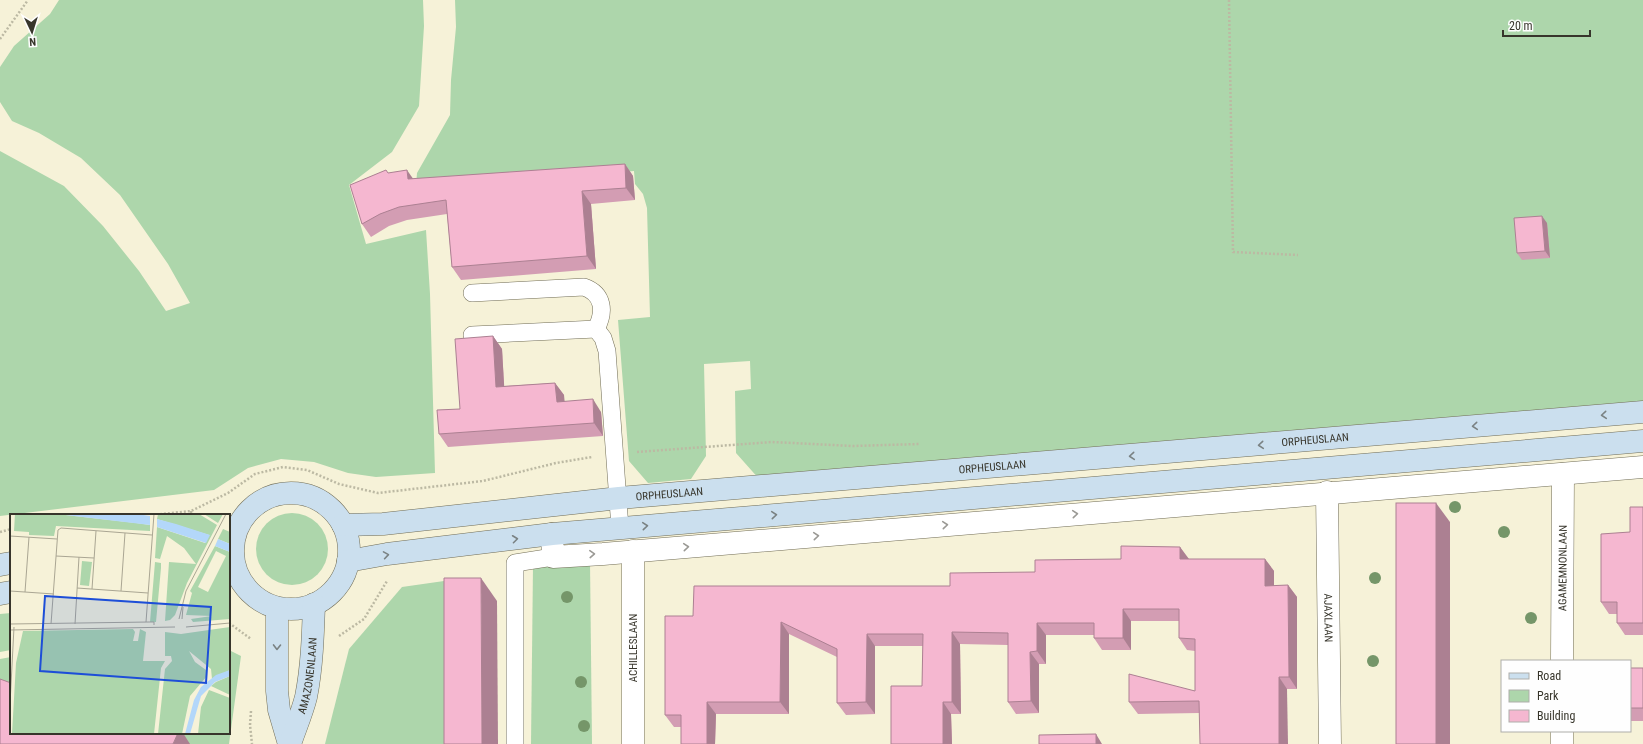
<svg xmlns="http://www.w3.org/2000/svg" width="1643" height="744" font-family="'Roboto Condensed',sans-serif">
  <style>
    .green { fill: #add6ab }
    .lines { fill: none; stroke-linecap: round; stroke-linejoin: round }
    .lane-casing { stroke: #716d56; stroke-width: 18 }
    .street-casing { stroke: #716d56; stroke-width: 23 }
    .secondary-casing { stroke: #716d56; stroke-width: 23 }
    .path { stroke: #bcb9a3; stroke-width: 2.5; stroke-dasharray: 2 2; stroke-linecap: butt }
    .lane { stroke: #fff; stroke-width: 17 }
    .street { stroke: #fff; stroke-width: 22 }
    .secondary { stroke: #cbdfee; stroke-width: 22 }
    .tree { fill: #759669 }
    .wall { fill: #d39db3 }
    .shaded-wall { fill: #ac8092 }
    .building { fill: #f5b7d0; stroke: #ac8092 }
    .oneway { stroke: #7a8283 }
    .oneway2 { stroke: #9b9a95 }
    .labels { text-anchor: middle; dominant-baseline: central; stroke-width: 3.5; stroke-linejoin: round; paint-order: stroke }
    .street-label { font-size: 11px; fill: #37352b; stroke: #fefefe }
    .inset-road { fill: none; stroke: #aaa693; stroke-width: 1 }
    .view { fill: #1d4ed8; fill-opacity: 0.15; stroke: #1d4ed8; stroke-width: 2 }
    .inset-edge { fill: none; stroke: #37352b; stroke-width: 2 }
  </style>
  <rect width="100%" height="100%" fill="#f6f2d8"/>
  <g class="green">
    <polygon points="59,0 423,0 424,26 419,106 392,152 349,185 366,244 426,230 430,294 435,473 376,477 348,473 314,462 281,459 248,468 214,490 0,516 0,151 64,186 103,226 139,271 166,311 190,303 168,264 120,195 81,158 39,133 12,121 0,102 0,67 14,46 50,14"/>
    <polygon points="455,0 1643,0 1643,405 760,480 736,453 735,391 751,389 750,361 704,364 706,456 691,479 648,483 629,461 618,320 650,317 647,208 643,194 635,184 634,171 443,187 416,186 417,173 450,115 451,80 456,27"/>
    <circle cx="292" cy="549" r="36"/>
    <polygon points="590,562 592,744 531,744 533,566"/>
    <polygon points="444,581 444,744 325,744 349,649 402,587"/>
    <polygon points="11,613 11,650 0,652 0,614"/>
    <polygon points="229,650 241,656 229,744 0,744 0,659 11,657 11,733 229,733"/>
  </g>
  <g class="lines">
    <g class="lane-casing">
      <g id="lane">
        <path d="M472 293 584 287C604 294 605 312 596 329"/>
        <polyline points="472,335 596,329 603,338 607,351 620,528"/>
        <polyline points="515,744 515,563 553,557"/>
      </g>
    </g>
    <g class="street-casing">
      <g id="street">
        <path id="s1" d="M1327 492 1330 744"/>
        <polyline points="552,534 553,557 603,554 1643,467"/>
        <path id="s2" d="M1562 661 1563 474"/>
        <polyline points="633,744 633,551"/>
        <polyline points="1562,744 1562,731"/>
      </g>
    </g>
    <g class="secondary-casing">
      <g id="secondary">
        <circle cx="291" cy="551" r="58"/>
        <path id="s3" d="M343 525 383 524 619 498 1643 412"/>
        <polyline points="348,561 387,554 552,534 1643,441"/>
        <polyline points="0,565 11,563"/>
        <polyline points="0,594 11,592"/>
        <polyline points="277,608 277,691 279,710 289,744"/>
        <path id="s4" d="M290 744C295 729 302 713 306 697 312 667 313 635 314 604"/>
      </g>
    </g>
    <g class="path">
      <polyline points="1229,0 1233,252 1298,255"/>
      <polyline points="0,39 28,0"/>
      <polyline points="637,452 772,442 853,446 919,444"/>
      <polyline points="191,511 191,515"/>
      <polyline points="152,515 191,511 228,493 255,474 283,467 307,470 339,484 378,493 483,481 556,463 592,457"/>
      <polyline points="0,532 11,529"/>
      <polyline points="229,623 251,639"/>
      <polyline points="339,636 364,619 387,581"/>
      <polyline points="251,711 250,725 252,744"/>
    </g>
    <use href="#lane" class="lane"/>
    <use href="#street" class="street"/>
    <use href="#secondary" class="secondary"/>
  </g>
  <g class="tree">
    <circle cx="1455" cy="507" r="6"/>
    <circle cx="1504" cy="532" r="6"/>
    <circle cx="1375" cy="578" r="6"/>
    <circle cx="567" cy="597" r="6"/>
    <circle cx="1531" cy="618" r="6"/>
    <circle cx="1373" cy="661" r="6"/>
    <circle cx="581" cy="682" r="6"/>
    <circle cx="584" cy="726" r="6"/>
  </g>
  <g class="wall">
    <polygon points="625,164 633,176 635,200 591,204 596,269 461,280 452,267 447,214 407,220 389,226 371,237 362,224 388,173 413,179"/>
    <polygon points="1547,223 1550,258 1522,260 1517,253"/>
    <polygon points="493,336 502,349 504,386 555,383 564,395 564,401 601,412 603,436 448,447 439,434 460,409"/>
    <polygon points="1643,507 1643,635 1625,635 1617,623 1617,614 1609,614 1601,602 1630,532"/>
    <polygon points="1180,547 1188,559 1265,559 1274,571 1274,586 1288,585 1297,597 1297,689 1287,689 1199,713 1138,714 1129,702 1195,691 1195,651 1187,650 1179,638 1179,621 1131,621 1131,650 1102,650 1094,638 1094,635 1046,635 1046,664 1039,664 1039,713 1016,714 1008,702 1008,645 960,644 961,714 951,714 952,744 891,744 922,686 923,646 875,646 875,714 846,715 837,703 837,657 789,634 789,714 716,714 715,744 681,744 681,727 674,727 665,715 693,616 950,586 1121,559"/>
    <rect x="1630" y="668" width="13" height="53"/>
  </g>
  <g class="shaded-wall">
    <polygon points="625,164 633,176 635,200 626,188"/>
    <polygon points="407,170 416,183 408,179"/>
    <polygon points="582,191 591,204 596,269 587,256"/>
    <polygon points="1542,216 1547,223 1550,258 1545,251"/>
    <polygon points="493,336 502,349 505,400 496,387"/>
    <polygon points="555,383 564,395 566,415 557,402"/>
    <polygon points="593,399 601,412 603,436 594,423"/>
    <polygon points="1436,503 1450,522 1450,744 1436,744"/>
    <polygon points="1180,547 1189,559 1180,559"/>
    <polygon points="1265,559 1274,571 1274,598 1265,586"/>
    <polygon points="481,578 497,601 498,744 482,744"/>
    <polygon points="1288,585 1297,597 1297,689 1289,677"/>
    <polygon points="1123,609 1131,621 1131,650 1123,638"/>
    <polygon points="781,622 789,634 789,714 780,702"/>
    <polygon points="1037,623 1046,635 1046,664 1037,651"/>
    <polygon points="952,632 960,644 961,714 952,702"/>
    <polygon points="867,634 875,646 875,714 866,702"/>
    <polygon points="1030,652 1039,664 1039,713 1031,701"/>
    <polygon points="1279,677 1287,689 1288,744 1279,744"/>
    <polygon points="707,702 716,714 715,744 707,744"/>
    <polygon points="943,702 951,714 952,744 943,744"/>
    <polygon points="178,733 183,733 190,744 173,744"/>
    <polygon points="1096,734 1102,744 1096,744"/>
  </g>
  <g class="building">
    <polygon points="625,164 626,188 582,191 587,256 452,267 446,200 399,207 380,214 362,224 350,185 386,170 388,173 407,170 408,179"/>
    <polygon points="1542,216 1545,251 1517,253 1514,218"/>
    <polygon points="493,336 496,387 555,383 557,402 593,399 594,423 439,434 437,410 460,409 455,339"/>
    <rect x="1396" y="503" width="40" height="241"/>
    <polygon points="1630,507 1643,507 1643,623 1617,623 1617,602 1601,602 1601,534 1630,532"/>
    <polygon points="1121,546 1180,547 1180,559 1265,559 1265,586 1288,585 1289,677 1279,677 1279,744 1200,744 1199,701 1129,702 1129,674 1195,691 1195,639 1179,638 1179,609 1123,609 1123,638 1094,638 1094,623 1037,623 1037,651 1030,652 1031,701 1008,702 1008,633 952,632 952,702 943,702 943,744 891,744 891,686 922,686 923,634 867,634 866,702 837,703 837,649 781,622 780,702 707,702 707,744 681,744 681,715 665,715 665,616 693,616 694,586 950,586 950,573 1035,572 1035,560 1121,559"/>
    <polygon points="444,578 481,578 482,744 444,744"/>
    <rect x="1630" y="668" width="13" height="40"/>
    <polygon points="0,679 11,683 11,733 178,733 173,744 0,744"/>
    <polygon points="1096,734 1096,744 1039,744 1039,735"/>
  </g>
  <defs><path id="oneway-chevron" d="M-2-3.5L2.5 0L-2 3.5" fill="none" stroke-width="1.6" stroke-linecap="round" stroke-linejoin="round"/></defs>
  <g class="oneway">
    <use href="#oneway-chevron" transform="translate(1604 415) rotate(175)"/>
    <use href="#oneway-chevron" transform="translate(1475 426) rotate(175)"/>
    <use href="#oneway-chevron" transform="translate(1261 445) rotate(175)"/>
    <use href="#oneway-chevron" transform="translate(1132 456) rotate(175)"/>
    <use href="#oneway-chevron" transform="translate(774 515) rotate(-5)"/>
    <use href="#oneway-chevron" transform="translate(645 526) rotate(-5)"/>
    <use href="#oneway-chevron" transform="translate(515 539) rotate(-7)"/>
    <use href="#oneway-chevron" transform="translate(386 555) rotate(-9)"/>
    <use href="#oneway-chevron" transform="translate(277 647) rotate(91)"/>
  </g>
  <g class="oneway2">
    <use href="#oneway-chevron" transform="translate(1075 514) rotate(-5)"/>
    <use href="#oneway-chevron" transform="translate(945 525) rotate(-5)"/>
    <use href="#oneway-chevron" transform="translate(816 536) rotate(-5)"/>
    <use href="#oneway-chevron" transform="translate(686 547) rotate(-5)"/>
    <use href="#oneway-chevron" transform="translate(592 554) rotate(-3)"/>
  </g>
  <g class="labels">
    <g class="street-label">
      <text stroke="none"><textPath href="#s3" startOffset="976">ORPHEUSLAAN</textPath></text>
      <text stroke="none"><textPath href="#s3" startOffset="652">ORPHEUSLAAN</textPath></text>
      <text stroke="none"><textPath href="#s3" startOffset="328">ORPHEUSLAAN</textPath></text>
      <text stroke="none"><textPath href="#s2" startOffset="93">AGAMEMNONLAAN</textPath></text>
      <text stroke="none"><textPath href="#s1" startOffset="126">AJAXLAAN</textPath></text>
      <text transform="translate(633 648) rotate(-90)">ACHILLESLAAN</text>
      <text stroke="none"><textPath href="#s4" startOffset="71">AMAZONENLAAN</textPath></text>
    </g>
  </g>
  <g transform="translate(10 514)">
    <rect width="220" height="220" fill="#f6f2d8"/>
    <path d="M5 0H47L126 9 140 11V17L46 12 44 22 19 21V18L4 17ZM148 0H189L207 11 177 69 165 101 160 106 155 107 159 48 186 50 174 34 157 22 150 45 145 44 147 13 195 29 199 21 147 5ZM194 0H213L208 9ZM213 15 220 18V30L208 25ZM205 32 220 38V105L183 108 181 105 202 102 176 101 182 79 180 77ZM206 37 216 42 198 78 188 73ZM72 47 82 48 79 72 70 71ZM145 48 151 49V54L146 108H140ZM220 113V156L202 165 201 155 179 137 185 148 196 156 197 162 180 182 172 220H148L155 155 162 147 161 142H155V118L171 120ZM123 115 125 118 123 127H128L130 115 136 118 133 147H155L151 154 144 220H2L6 149 13 117ZM220 162V181L201 172 206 168ZM199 176 220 184V220H188L191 193Z" fill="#add6ab" fill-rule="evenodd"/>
    <path d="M47 0H127L140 2V11ZM147 5 166 10 200 21 196 29 147 13ZM208 25 220 30V38L205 32ZM220 156V162L205 168 191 182 180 220H175L184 186 191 173 206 161Z" fill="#b3d7fa"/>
    <path class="inset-road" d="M0 22 47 25M46 42 84 44M67 74 138 79M82 75 86 17M0 77 44 80M111 77 115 19M15 78 19 23M169 105 176 77 216 0M172 105 173 93M136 108 144 0M0 110 139 108H144V111M41 110 48 16 51 14 142 21M65 110 69 43M176 113 220 109M0 116 165 113M0 190 4 113"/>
    <path class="view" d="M35 82 201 93 196 169 30 157Z"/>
    <rect width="220" height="220" class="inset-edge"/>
  </g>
  <rect x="1501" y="660" width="130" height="72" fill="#fefefe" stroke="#aeaeaa"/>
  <rect x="1509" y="673" width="20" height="6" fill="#cbdfee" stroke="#aeaeaa"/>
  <text x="1537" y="680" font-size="12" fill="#37352b">Road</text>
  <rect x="1509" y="690" width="20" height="12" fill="#add6ab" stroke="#aeaeaa"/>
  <text x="1537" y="700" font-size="12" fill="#37352b">Park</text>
  <rect x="1509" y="710" width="20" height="12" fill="#f5b7d0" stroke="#aeaeaa"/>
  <text x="1537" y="720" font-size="12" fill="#37352b">Building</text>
  <g transform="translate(32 32) rotate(176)" stroke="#fefefe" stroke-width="3" paint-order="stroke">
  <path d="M0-3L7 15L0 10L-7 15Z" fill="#37352b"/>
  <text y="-6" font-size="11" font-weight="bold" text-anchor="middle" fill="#37352b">N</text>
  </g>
  <path d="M1503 30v6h87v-6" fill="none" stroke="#37352b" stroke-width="2"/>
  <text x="1509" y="30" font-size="12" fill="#37352b" stroke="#fefefe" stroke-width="3" paint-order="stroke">20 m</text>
</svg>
